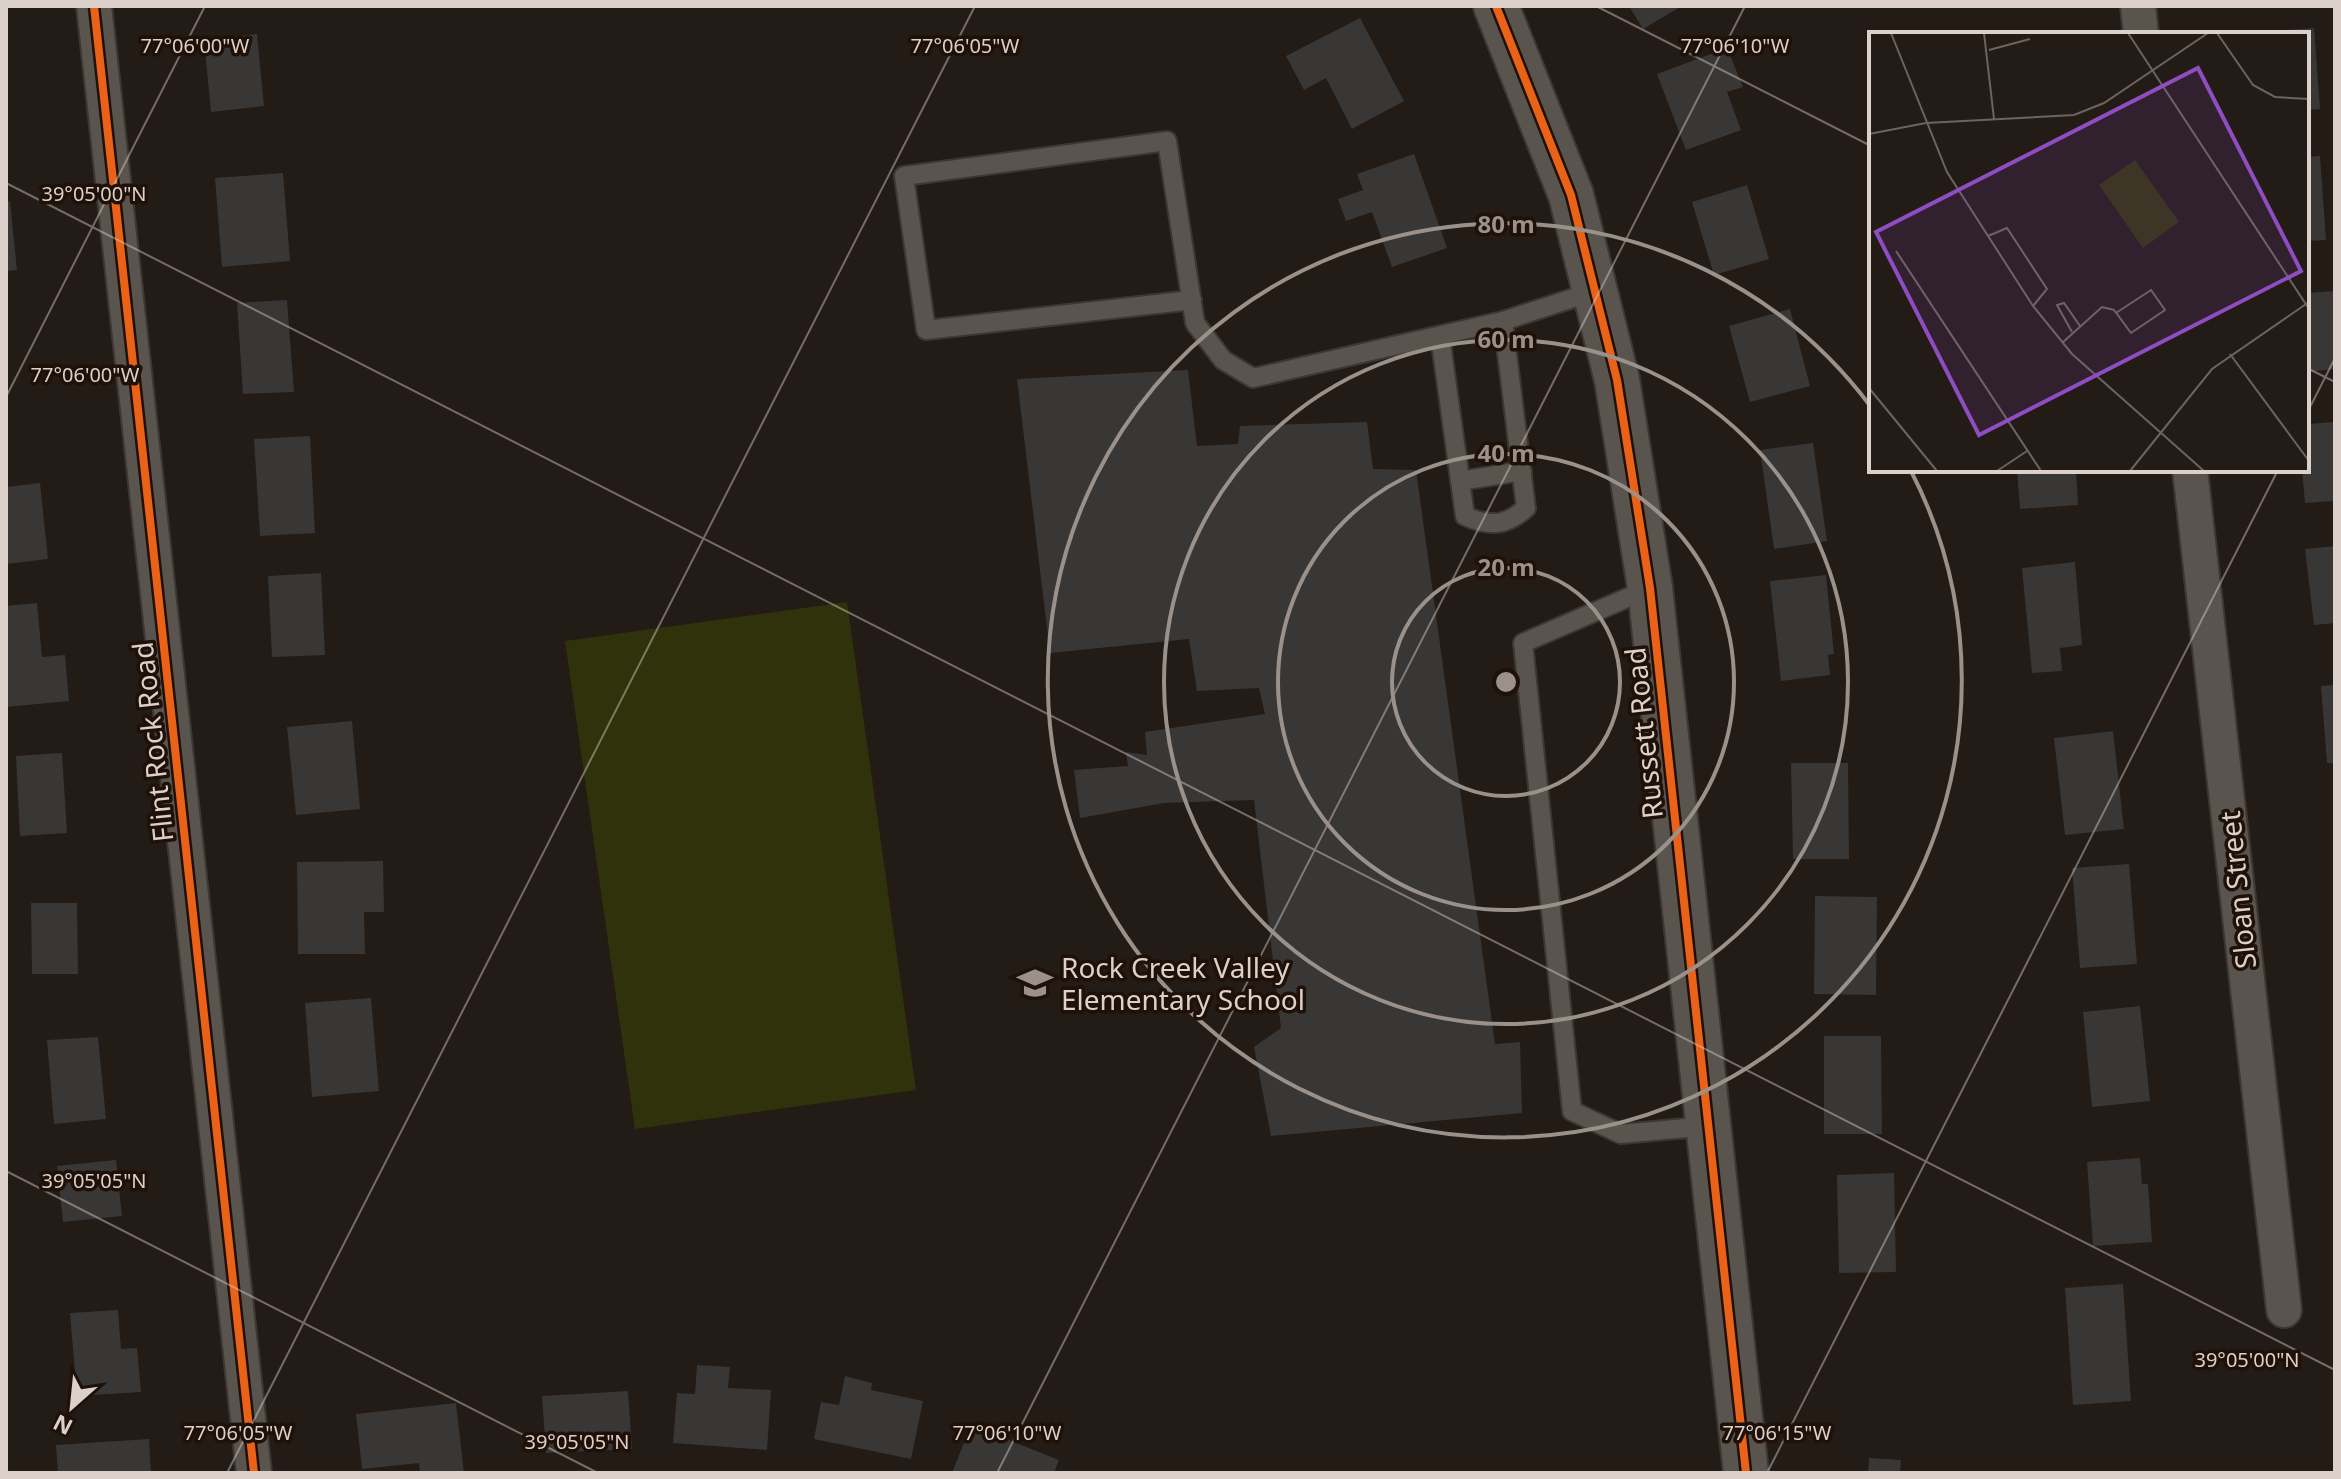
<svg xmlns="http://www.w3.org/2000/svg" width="2341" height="1479" font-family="'Noto Sans',sans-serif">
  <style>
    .green { fill: #30320b }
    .building { fill: #393636 }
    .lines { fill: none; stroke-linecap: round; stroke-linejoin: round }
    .service-casing { stroke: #3d3733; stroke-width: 22 }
    .minor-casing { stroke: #3d3733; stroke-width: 38 }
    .tertiary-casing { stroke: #3d3733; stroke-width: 48 }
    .service { stroke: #5a544f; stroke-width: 18 }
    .minor { stroke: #5a544f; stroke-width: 34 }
    .tertiary { stroke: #5a544f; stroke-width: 44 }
    .cycleway-casing { stroke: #1f1107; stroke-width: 13 }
    .cycleway { stroke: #ea6118; stroke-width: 8 }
    .ticks { fill: none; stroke: #dbd1ca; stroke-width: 2; stroke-opacity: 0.45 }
    .ring { fill: none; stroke: #9a918b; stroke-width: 4 }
    .labels { text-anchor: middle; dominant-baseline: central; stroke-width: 7; stroke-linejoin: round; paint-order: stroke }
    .street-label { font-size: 28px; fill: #dbd1ca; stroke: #1f1107 }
    .poi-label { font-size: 28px; fill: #dbd1ca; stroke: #1f1107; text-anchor: start }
    .inset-road { fill: none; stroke: #6c645e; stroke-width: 2 }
    .view { fill: #8e4dc1; fill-opacity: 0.15; stroke: #8e4dc1; stroke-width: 4 }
    .inset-edge { fill: none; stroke: #dbd1ca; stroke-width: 4 }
    .ticks-label { font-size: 20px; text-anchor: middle; fill: #dbd1ca; stroke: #1f1107; stroke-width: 7; stroke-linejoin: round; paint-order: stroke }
    .centre { fill: #9a918b; stroke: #1f1107; stroke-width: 4 }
    .ring-label { font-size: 24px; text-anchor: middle; font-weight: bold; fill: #9a918b; stroke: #1f1107; stroke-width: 7; stroke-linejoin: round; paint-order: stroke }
  </style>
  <rect width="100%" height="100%" fill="#221b16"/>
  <polygon class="green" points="847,602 916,1090 635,1129 565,641"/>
  <g class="building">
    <polygon points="1629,6 1682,6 1643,29"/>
    <polygon points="1360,18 1404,101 1352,129 1326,78 1304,90 1286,56"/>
    <polygon points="2314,28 2320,109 2307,110 2307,34 2261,32"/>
    <polygon points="257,34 264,106 211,112 204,40"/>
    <polygon points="1727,48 1743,87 1727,92 1741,130 1686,150 1657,74"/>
    <polygon points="1414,154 1447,248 1392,267 1372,212 1346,221 1338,199 1363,190 1357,174"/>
    <polygon points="2320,156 2326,240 2307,241 2307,157"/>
    <polygon points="283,173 290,261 222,267 215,178"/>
    <polygon points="1747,185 1769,259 1714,275 1692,202"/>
    <polygon points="10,201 17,270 6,271 6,202"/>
    <polygon points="2335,291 2335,369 2307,372 2307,293"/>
    <polygon points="287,300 294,392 243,394 237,303"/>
    <polygon points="1790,309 1810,386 1750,402 1729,326"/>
    <polygon points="1188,370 1197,446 1238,444 1240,426 1367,422 1373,469 1416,470 1495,1044 1520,1042 1522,1113 1271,1136 1254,1047 1281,1028 1254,800 1164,803 1080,818 1074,770 1128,766 1126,752 1147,755 1145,732 1265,714 1259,688 1197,691 1189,639 1050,653 1017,379"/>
    <polygon points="2335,422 2335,501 2305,503 2302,470 2307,470 2307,424"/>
    <polygon points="310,436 315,533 260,536 254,439"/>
    <polygon points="1813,443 1827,541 1774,549 1760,450"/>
    <polygon points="2017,470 2076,470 2078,505 2020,509"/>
    <polygon points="40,483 48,559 6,564 6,487"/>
    <polygon points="2335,546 2335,623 2314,625 2305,549"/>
    <polygon points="2075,562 2082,645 2060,648 2062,671 2032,673 2022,568"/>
    <polygon points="321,573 325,655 272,657 268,576"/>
    <polygon points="1826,575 1834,654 1828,655 1830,675 1781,681 1770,581"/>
    <polygon points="37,603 42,657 65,655 69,701 6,707 6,606"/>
    <polygon points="2335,685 2335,763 2327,763 2321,686"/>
    <polygon points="352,721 360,809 296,815 287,727"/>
    <polygon points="2113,731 2124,829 2065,835 2054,738"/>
    <polygon points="62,753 67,833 20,836 16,756"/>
    <polygon points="1791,763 1848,763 1849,859 1793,859"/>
    <polygon points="383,861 384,912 364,912 365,954 298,954 297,862"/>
    <polygon points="2129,864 2137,964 2080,968 2072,868"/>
    <polygon points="1815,896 1877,897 1876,995 1814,994"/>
    <polygon points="31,903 77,903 78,974 32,974"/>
    <polygon points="371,998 379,1091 312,1097 305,1003"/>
    <polygon points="2140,1006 2150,1101 2092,1107 2083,1012"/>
    <polygon points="1824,1036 1881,1036 1882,1134 1824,1134"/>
    <polygon points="98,1037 106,1119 54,1124 47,1040"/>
    <polygon points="2140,1158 2142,1184 2148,1184 2152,1242 2093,1246 2087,1162"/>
    <polygon points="116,1160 122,1216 63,1222 57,1166"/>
    <polygon points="1894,1173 1896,1272 1839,1273 1837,1175"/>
    <polygon points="2123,1284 2131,1401 2073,1405 2065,1288"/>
    <polygon points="118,1310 121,1349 137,1348 141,1392 77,1396 70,1313"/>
    <polygon points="697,1365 730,1367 728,1388 771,1390 767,1450 673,1443 677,1393 695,1394"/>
    <polygon points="845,1376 872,1383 871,1390 923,1401 911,1459 814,1439 821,1402 839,1405"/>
    <polygon points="628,1391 632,1449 546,1453 542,1396"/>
    <polygon points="456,1403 464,1473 420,1473 419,1463 362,1469 356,1414"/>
    <polygon points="971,1425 1059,1460 1054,1473 952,1473"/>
    <polygon points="149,1439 151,1473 58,1473 56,1445"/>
    <polygon points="1869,1458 1901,1460 1900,1473 1868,1473"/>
  </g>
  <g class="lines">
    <g class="service-casing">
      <g id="service">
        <polyline points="1192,300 926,330 904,176 1167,141 1195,323 1223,360 1253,378 1503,321 1595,291"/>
        <path d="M1440 336 1465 516C1490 527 1506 526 1526 508L1503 321"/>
        <polyline points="1460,481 1522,471"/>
        <polyline points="1650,588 1523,643 1572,1111 1621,1134 1708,1126"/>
      </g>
    </g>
    <g class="minor-casing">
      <g id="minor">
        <polyline points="94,6 254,1473"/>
        <polyline points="2138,6 2141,34"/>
        <polyline points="2190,470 2284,1310"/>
      </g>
    </g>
    <g class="tertiary-casing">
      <polyline id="tertiary" points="1496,6 1571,195 1617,380 1650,588 1746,1473"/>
    </g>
    <use href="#service" class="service"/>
    <use href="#minor" class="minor"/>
    <use href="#tertiary" class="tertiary"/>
    <g class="cycleway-casing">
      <g id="cycleway">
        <polyline points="94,6 254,1473"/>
        <polyline points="1496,6 1571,195 1617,380 1650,588 1746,1473"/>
      </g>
    </g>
    <use href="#cycleway" class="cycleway"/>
  </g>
  <path class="ticks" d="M1596 6 1871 146M6 183 2335 1370M2307 368 2335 382M6 397 205 6M2307 413 2335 358M6 1171 598 1473M227 1473 975 6M997 1473 1745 6M1767 1473 2278 470"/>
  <g class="ring">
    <circle cx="1506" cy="682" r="114"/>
    <circle cx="1506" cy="682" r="228"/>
    <circle cx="1506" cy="682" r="342"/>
    <path d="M1911 471A457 457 0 1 1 1871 407"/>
  </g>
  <defs>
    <g id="school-bare" transform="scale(2.76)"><path d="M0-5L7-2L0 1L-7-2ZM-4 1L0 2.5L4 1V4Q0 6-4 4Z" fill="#9a918b" stroke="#1f1107" stroke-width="2.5" paint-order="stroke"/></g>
  </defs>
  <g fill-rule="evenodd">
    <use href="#school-bare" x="1035" y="983"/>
  </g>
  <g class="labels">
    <g class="street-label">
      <text transform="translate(1643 733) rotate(-96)">Russett Road</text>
      <text transform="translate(152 742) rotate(-96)">Flint Rock Road</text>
      <text transform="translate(2237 890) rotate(-96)">Sloan Street</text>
    </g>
    <g class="poi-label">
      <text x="1061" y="967">Rock Creek Valley<tspan x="1061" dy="32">Elementary School</tspan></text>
    </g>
  </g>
  <g transform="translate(1869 32)">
    <rect width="440" height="440" fill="#221b16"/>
    <path d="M266 128 310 190 274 216 230 153Z" fill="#30320b"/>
    <path class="inset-road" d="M22 1 78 140 164 274 203 322 335 439M115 1 125 87M259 1 440 277M348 1 384 53 406 65 440 67M120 18 161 7M0 102 57 91 205 83 235 71 339 1M119 204 138 196 178 257 164 274M27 219 172 439M203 300 188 273 195 271 211 294M193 311 233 275 245 278 262 301 296 278 282 258 247 281M361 322 440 429M0 356 68 439M128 439 158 419M261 439 343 337 440 270"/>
    <path class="view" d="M329 36 432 239 110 403 7 200Z"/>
    <rect width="440" height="440" class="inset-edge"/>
  </g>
  <g class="ticks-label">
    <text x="195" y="53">77°06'00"W</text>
    <text x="965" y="53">77°06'05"W</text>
    <text x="1735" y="53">77°06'10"W</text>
    <text x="94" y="201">39°05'00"N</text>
    <text x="85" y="382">77°06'00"W</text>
    <text x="94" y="1188">39°05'05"N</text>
    <text x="2247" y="1367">39°05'00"N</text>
    <text x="238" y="1440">77°06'05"W</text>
    <text x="1007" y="1440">77°06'10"W</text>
    <text x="1777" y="1440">77°06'15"W</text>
    <text x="577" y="1449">39°05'05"N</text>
  </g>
  <circle cx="1506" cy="682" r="12" class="centre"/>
  <g class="ring-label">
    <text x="1506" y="233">80 m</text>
    <text x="1506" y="348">60 m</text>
    <text x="1506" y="462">40 m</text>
    <text x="1506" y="576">20 m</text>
  </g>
  <rect width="2341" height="1479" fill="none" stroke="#dbd1ca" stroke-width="16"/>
  <g transform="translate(72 1407) rotate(207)" stroke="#1f1107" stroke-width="6" paint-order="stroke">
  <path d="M0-6L14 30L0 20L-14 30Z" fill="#dbd1ca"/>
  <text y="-12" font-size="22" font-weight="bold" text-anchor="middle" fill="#dbd1ca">N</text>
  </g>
</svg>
